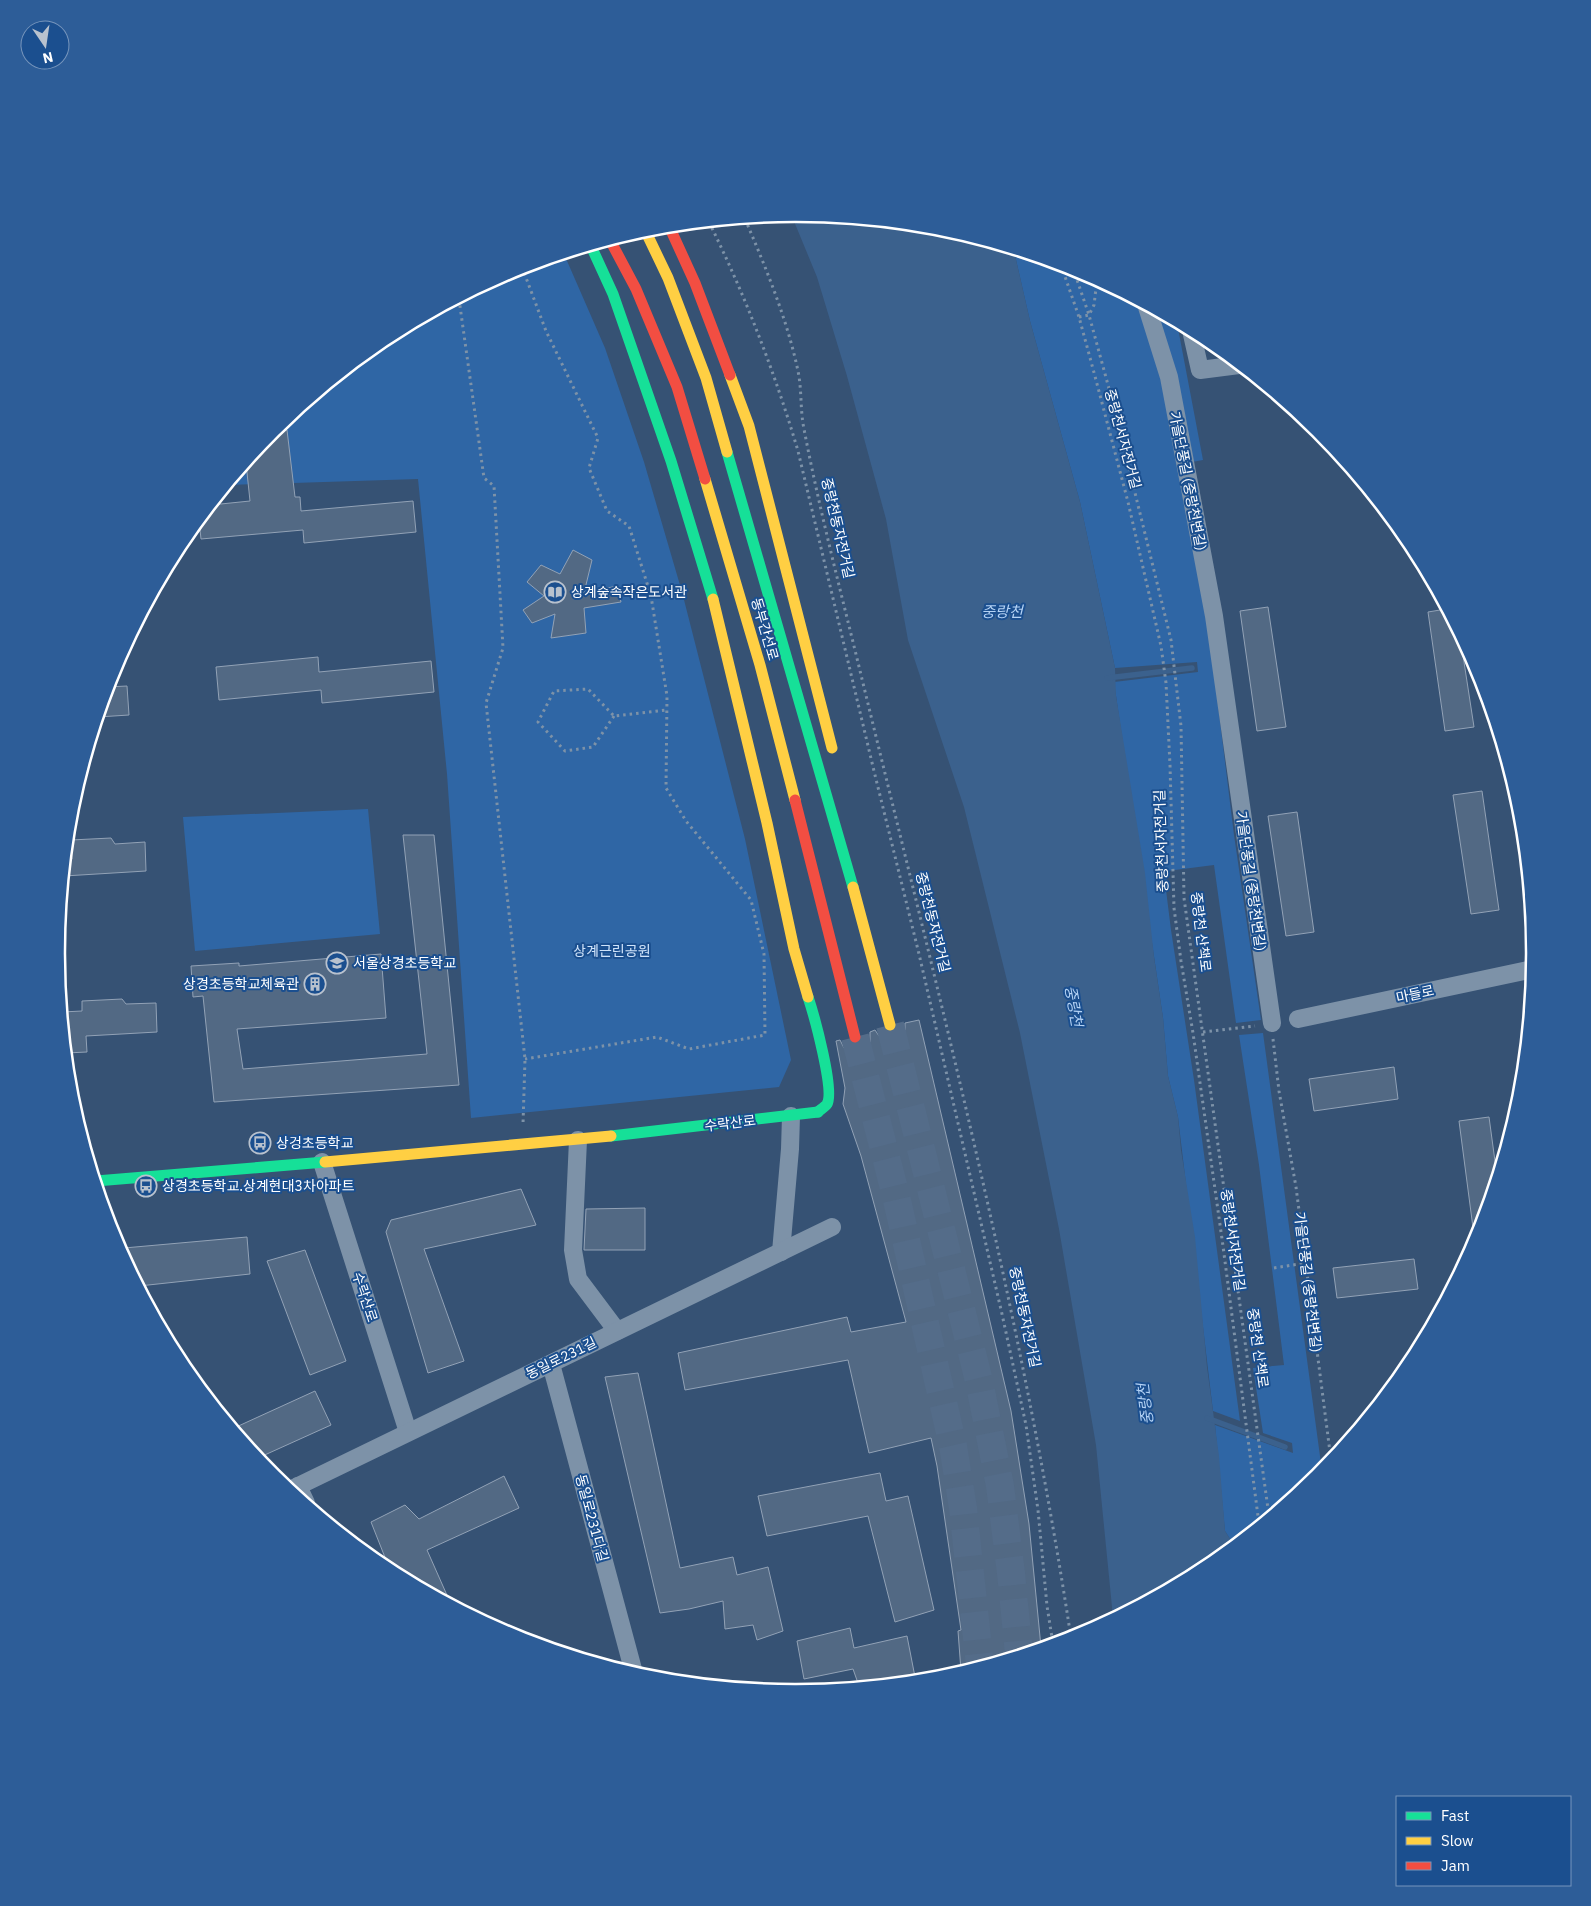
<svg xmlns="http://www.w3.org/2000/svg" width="1591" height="1906" font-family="'IBM Plex Sans','Noto Sans KR',sans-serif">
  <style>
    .green { fill: #2f66a5 }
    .water { fill: #3b618d }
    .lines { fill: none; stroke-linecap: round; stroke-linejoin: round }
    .stream { stroke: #3b618d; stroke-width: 5.5 }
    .building { fill: #526984; stroke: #92a2b6 }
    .highway-tunnel { stroke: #546c89; stroke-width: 28; stroke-dasharray: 28 14; stroke-linecap: butt }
    .path { stroke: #7d92a8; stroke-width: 3; stroke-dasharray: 2.5 4; stroke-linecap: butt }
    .street { stroke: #7d92a8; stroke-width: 18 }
    .fast { stroke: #16e098; stroke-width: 11 }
    .slow { stroke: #ffcf43; stroke-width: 11 }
    .jam { stroke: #f24e42; stroke-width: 11 }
    .labels { text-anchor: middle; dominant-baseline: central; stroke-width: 4; stroke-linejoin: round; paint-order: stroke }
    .street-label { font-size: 14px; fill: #fff; stroke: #1b4f8f }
    .poi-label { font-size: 14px; fill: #fff; stroke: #1b4f8f; text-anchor: start }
    .park-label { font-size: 14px; fill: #cfe3fa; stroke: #1b4f8f }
    .water-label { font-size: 15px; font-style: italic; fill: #b5d3f5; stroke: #1b4f8f }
    .rim { fill: none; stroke: #fff; stroke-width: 2.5 }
  </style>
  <rect width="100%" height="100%" fill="#365274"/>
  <g class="green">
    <polygon points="1014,251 1079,270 1177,323 1203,460 1181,464 1205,600 1234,835 1261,1020 1236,1023 1214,865 1167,871 1166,890 1171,930 1194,1080 1240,1421 1213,1411 1178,1117 1168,1076 1163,1018 1114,682 1198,672 1197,662 1115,668 1080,502 1030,321"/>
    <polygon points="564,254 605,348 644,462 682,592 745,839 791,1060 779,1087 471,1118 447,774 418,479 228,485 273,430 385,338 513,270"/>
    <polygon points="368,809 380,934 195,951 183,817"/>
    <polygon points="1263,1033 1322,1471 1231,1547 1230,1539 1225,1531 1215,1425 1293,1453 1292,1443 1263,1433 1253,1368 1284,1365 1259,1165 1239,1035"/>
  </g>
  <polygon class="water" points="791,214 940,228 1014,251 1030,321 1080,502 1115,668 1116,696 1145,873 1154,957 1163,1018 1168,1076 1178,1117 1181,1150 1195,1237 1207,1367 1219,1456 1225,1531 1230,1539 1231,1547 1206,1568 1113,1617 1096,1445 1059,1229 1020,1033 964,807 908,640 886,519 847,376 817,277"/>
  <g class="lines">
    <g class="stream">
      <polyline points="1107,678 1192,668"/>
      <polyline points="1207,1418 1285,1447"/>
    </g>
  </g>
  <g class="building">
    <polygon points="287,430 295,497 300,497 301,511 413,501 416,532 304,543 303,530 201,539 199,520 211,505 250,501 246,463 272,432"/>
    <polygon points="573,550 592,560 584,593 617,586 621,602 584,608 586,633 551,638 555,614 532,623 523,610 544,596 527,582 541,565 560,574"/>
    <polygon points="1268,607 1286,727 1257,731 1240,611"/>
    <polygon points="1446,609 1460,636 1474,727 1445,731 1428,612"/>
    <polygon points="318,657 319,672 431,661 434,692 322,703 321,690 219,700 216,667"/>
    <polygon points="127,686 129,715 98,717 107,687"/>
    <polygon points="1482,791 1499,910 1471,914 1453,795"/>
    <polygon points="1297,812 1314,932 1286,936 1268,816"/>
    <polygon points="403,835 434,835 459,1085 214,1102 203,996 193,997 191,966 239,963 239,966 381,954 386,1018 237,1029 243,1069 427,1054"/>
    <polygon points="111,838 115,844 145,842 146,871 64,876 65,860 72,859 71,840"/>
    <polygon points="122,999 126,1004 156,1003 157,1032 86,1036 87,1052 66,1053 62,1012 82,1011 82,1001"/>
    <polygon points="919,1020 1011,1411 1029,1524 1041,1647 961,1671 958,1631 961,1630 937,1466 931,1438 869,1453 848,1360 685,1390 678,1353 847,1317 851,1332 906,1322 861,1156 843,1104 845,1088 836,1041 840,1040 844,1048 850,1052 859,1052 866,1048 870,1042 870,1032 875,1030 879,1036 885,1040 893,1040 901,1036 905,1030 905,1023"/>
    <polygon points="1394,1067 1398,1099 1314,1111 1309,1079"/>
    <polygon points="1489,1117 1497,1176 1478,1236 1475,1243 1459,1121"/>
    <polygon points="521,1189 536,1225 424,1249 464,1361 428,1373 386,1232 391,1220"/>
    <polygon points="645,1208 645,1250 584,1250 586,1209"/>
    <polygon points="247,1237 250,1274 139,1286 125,1259 124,1248"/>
    <polygon points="305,1250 346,1361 310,1375 267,1261"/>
    <polygon points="1414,1259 1418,1289 1337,1298 1333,1268"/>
    <polygon points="638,1373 680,1568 733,1557 737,1575 768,1567 783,1631 757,1640 753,1625 725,1629 723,1601 689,1609 660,1613 605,1377"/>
    <polygon points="315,1391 331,1425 258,1458 234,1428"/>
    <polygon points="880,1473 886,1501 908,1496 934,1610 895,1622 868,1516 767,1536 758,1496"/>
    <polygon points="504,1476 519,1508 427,1550 450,1602 390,1570 371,1522 405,1505 419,1519"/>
    <polygon points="850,1628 854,1648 907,1636 915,1677 895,1682 859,1686 853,1669 804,1679 797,1641"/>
  </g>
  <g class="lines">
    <g class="highway-tunnel">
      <polyline points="890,1025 979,1381 1000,1486 1011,1573 1019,1654"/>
      <polyline points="855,1037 896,1196 953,1446 963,1508 980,1666"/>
    </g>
    <g class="path">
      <path d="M745 219C766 268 787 319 798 371 802 390 800 410 804 429 820 513 842 596 862 679 939 997 1022 1314 1071 1638"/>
      <path d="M709 222C745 295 775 373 798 451L874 771 919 954 1002 1314 1026 1425 1038 1510 1047 1606 1053 1644"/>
      <polyline points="1061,265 1079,317 1096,380 1128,502 1161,646 1166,683 1170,765 1174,908 1181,961 1193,1033 1223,1246 1259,1524"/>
      <polyline points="522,267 546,331 598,438 589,468 607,511 629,526 651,596 667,696 666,788 686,821 751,900 764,954 765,1035 689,1049 657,1037 525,1059"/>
      <polyline points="1073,268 1089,315 1114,407 1171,640 1181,726 1184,898 1269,1516"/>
      <polyline points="459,299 484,478 494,486 503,648 486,703 525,1059 523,1124"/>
      <polyline points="1079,317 1089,315 1094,305 1097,280"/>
      <polyline points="614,716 593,747 565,751 538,722 554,691 588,689 614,716 667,710"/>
      <polyline points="1203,1032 1255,1026"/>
      <polyline points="1273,1039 1279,1091 1296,1187 1331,1460"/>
      <polyline points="1274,1268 1305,1263"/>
    </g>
    <g class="street">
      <polyline points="1147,307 1169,377 1214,616 1272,1023"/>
      <polyline points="1191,330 1200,370 1239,365"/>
      <polyline points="1298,1019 1533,969"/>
      <polyline points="578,1140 573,1250 578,1279 617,1331"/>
      <polyline points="322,1162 408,1432"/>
      <polyline points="781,1252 790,1149 791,1116"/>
      <polyline points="551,1364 634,1673"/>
      <polyline points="298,1486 306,1503"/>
      <polyline points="290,1490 832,1227"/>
    </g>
    <g class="fast">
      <polyline points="591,246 613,294 671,461 713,599"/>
      <polyline points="727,452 853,887"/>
      <path d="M808 997C814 1015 835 1091 827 1104 825 1107 820 1110 818 1112"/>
      <polyline points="611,1136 818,1112"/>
      <polyline points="96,1181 325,1162"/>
    </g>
    <g class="slow">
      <polyline points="645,230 668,278 706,378 727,452"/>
      <polyline points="730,375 749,426 832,748"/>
      <polyline points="705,479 760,665 795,800"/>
      <polyline points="713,599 767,823 794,949 808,997"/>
      <polyline points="853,887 890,1025"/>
      <polyline points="325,1162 611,1136"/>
    </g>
    <g class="jam">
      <polyline points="669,226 695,283 730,375"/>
      <polyline points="610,240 636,289 677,387 705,479"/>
      <polyline points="795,800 855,1037"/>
    </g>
  </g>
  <defs>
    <g id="library-ring" transform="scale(1.125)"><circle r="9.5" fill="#1b4f8f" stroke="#b9c2ce" stroke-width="1.5"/><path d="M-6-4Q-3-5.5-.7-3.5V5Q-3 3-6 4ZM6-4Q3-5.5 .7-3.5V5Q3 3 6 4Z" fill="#b9c2ce"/></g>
    <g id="school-ring" transform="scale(1.125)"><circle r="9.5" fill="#1b4f8f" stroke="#b9c2ce" stroke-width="1.5"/><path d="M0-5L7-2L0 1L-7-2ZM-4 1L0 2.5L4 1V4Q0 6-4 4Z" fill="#b9c2ce"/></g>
    <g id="building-ring" transform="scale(1.125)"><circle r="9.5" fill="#1b4f8f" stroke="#b9c2ce" stroke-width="1.5"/><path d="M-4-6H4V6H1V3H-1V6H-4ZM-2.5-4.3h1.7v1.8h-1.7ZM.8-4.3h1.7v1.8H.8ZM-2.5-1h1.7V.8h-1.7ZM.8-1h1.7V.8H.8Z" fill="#b9c2ce"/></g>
    <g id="bus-ring" transform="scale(1.125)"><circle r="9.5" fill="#1b4f8f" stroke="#b9c2ce" stroke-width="1.5"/><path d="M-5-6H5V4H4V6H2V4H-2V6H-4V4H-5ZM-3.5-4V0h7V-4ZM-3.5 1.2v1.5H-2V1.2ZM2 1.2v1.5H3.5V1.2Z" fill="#b9c2ce"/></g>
  </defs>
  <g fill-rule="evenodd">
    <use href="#library-ring" x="555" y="592"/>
    <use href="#school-ring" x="337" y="963"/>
    <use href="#building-ring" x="315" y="984"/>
    <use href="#bus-ring" x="260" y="1143"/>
    <use href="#bus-ring" x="146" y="1186"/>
  </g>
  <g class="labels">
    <g class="street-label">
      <text transform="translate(1123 439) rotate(75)">중랑천서자전거길</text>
      <text transform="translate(1188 481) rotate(79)">가을단풍길 (중랑천변길)</text>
      <text transform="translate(838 528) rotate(77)">중랑천동자전거길</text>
      <text transform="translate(765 629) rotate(74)">동부간선로</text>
      <text transform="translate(1161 841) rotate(-92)">중랑천서자전거길</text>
      <text transform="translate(1251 881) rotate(82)">가을단풍길 (중랑천변길)</text>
      <text transform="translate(933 922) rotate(76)">중랑천동자전거길</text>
      <text transform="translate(1201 932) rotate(83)">중랑천 산책로</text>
      <text transform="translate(1415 994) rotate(-12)">마들로</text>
      <text transform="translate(730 1123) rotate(-7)">수락산로</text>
      <text transform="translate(1233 1240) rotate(82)">중랑천서자전거길</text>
      <text transform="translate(1308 1282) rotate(83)">가을단풍길 (중랑천변길)</text>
      <text transform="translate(365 1297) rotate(72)">수락산로</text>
      <text transform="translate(1025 1317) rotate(78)">중랑천동자전거길</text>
      <text transform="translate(1258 1348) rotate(82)">중랑천 산책로</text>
      <text transform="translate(561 1358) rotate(-26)">동일로231길</text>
      <text transform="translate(592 1518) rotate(75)">동일로231다길</text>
    </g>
    <g class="poi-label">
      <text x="571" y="592">상계숲속작은도서관</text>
      <text x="353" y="963">서울상경초등학교</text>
      <text x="299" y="984" text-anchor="end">상경초등학교체육관</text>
      <text x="276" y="1143">상겅초등학교</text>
      <text x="162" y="1186">상경초등학교.상계현대3차아파트</text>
    </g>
    <g class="park-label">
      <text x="612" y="951">상계근린공원</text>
    </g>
    <g class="water-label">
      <text x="1002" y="611">중랑천</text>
      <text transform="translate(1074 1006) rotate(80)">중랑천</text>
      <text transform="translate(1145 1404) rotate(-97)">중랑천</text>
    </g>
  </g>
  <path d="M0 0H1591V1906H0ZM795 222H796A730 730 0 0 1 1526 952V954A730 730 0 0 1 796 1684H795A730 730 0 0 1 65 954V952A730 730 0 0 1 795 222Z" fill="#2d5d98" fill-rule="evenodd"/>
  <path class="rim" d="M795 222H796A730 730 0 0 1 1526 952V954A730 730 0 0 1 796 1684H795A730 730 0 0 1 65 954V952A730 730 0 0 1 795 222Z"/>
  <rect x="1396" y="1796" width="175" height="90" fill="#1b4f8f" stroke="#7695bc"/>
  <rect x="1406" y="1812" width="25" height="8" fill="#16e098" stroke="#7695bc"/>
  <text x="1441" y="1821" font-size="15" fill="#ffffff">Fast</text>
  <rect x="1406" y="1837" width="25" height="8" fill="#ffcf43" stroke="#7695bc"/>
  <text x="1441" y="1846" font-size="15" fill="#ffffff">Slow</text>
  <rect x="1406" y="1862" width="25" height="8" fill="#f24e42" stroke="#7695bc"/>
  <text x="1441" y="1871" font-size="15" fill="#ffffff">Jam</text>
  <g transform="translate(45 45) rotate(167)"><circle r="24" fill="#1b4f8f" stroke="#7695bc"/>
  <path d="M0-4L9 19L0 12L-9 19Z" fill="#b9c2ce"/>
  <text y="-8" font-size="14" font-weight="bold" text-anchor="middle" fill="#ffffff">N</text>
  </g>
</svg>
